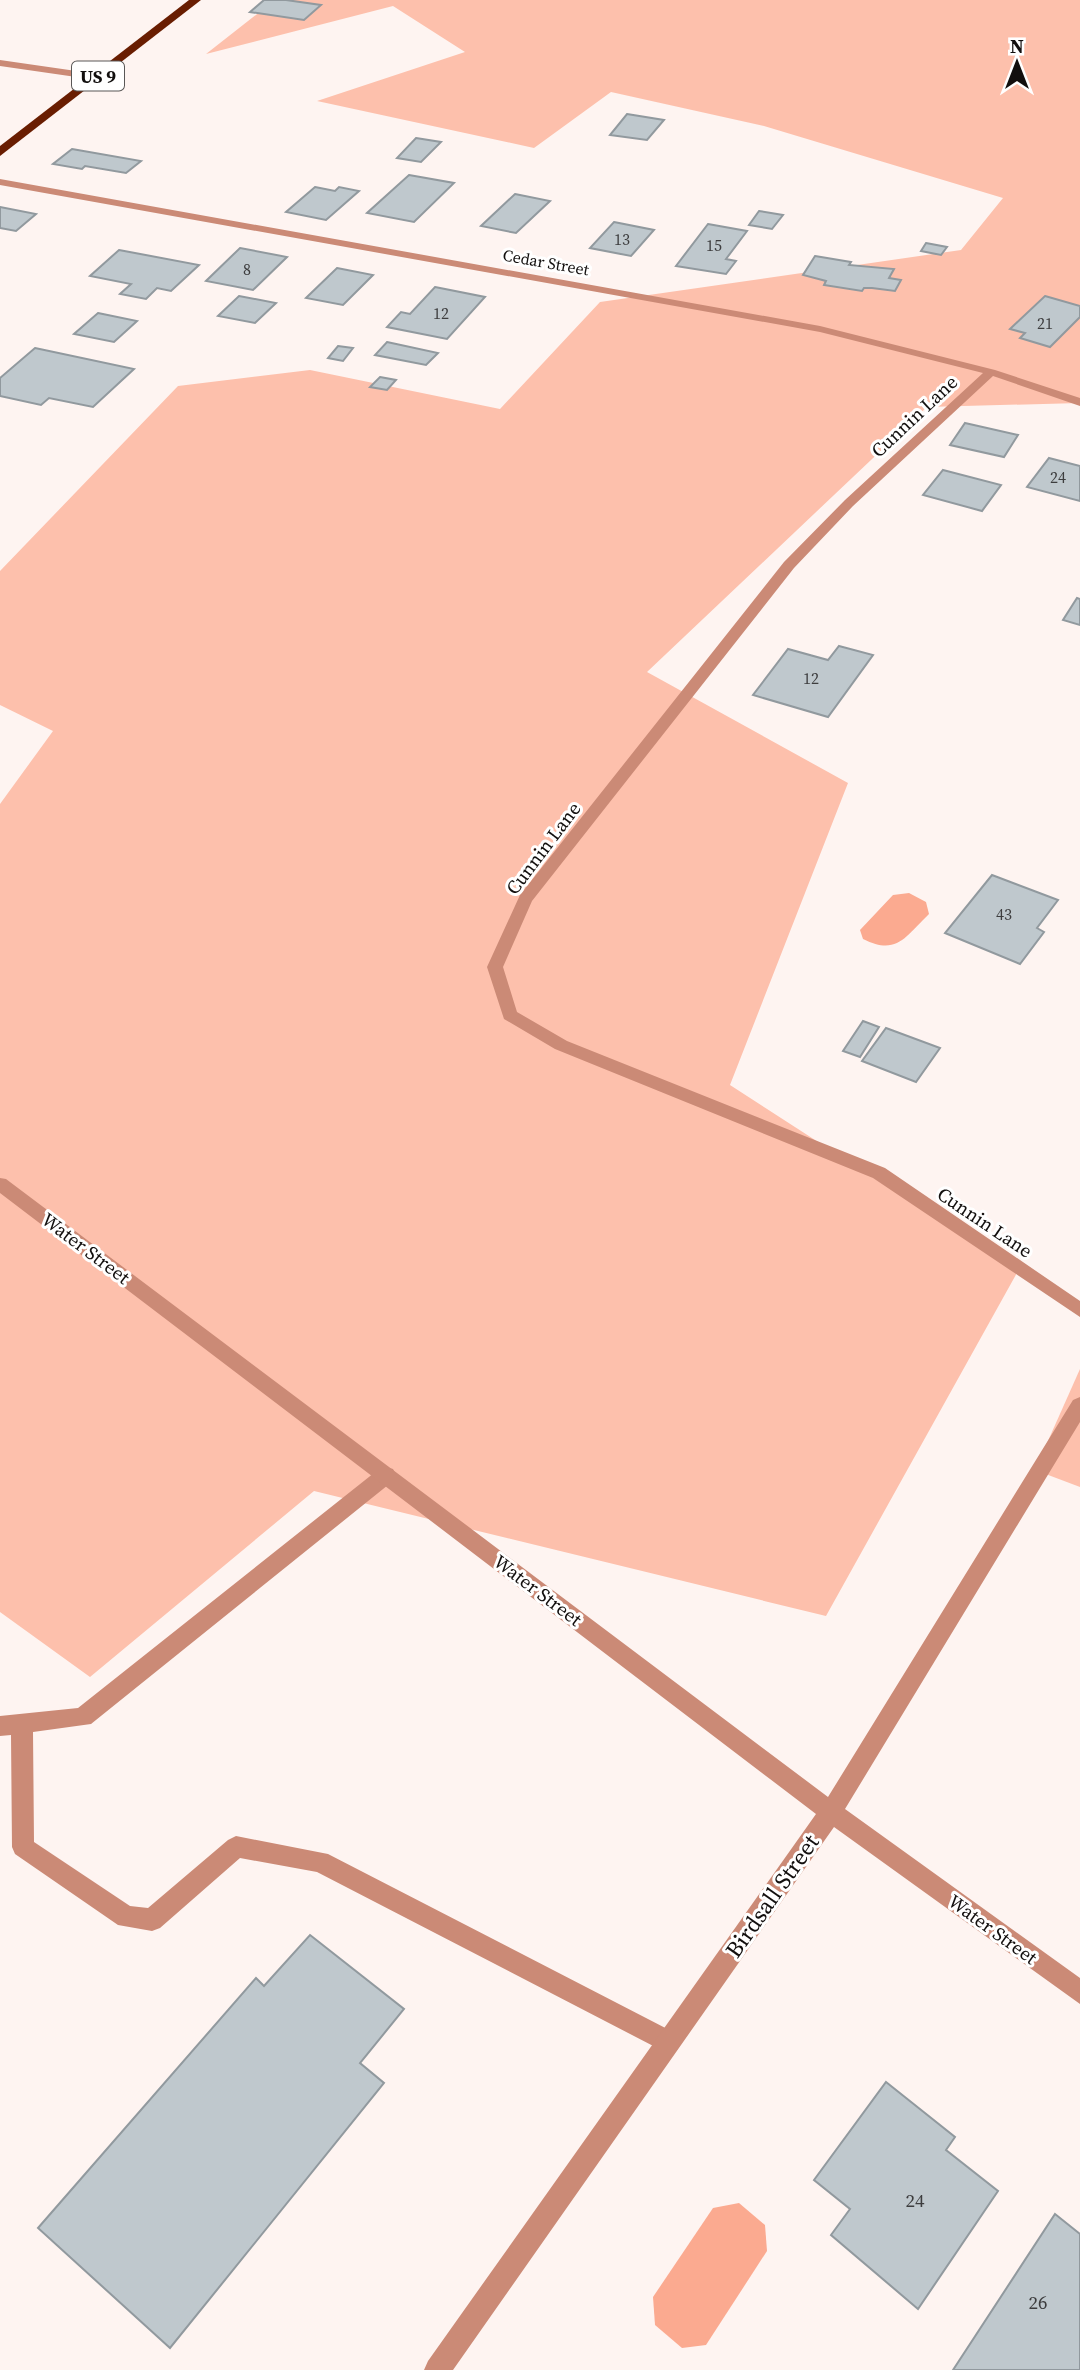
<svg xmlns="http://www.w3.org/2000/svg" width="1080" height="2370" font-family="'Source Serif 4',serif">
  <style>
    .green { fill: #fdc0ac }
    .water { fill: #fbaa90 }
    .building { fill: #bfc8cd; stroke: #91999e; stroke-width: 2 }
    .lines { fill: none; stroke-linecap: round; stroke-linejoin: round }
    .lane { fill: #cb8a76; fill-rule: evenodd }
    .street { fill: #cb8a76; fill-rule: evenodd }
    .highway { fill: #691d01; fill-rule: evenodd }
    .labels { text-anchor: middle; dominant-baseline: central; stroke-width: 6; stroke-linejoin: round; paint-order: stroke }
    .number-label { font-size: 16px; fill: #3d3d3e }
    .far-street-label { font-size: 16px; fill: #120f0e; stroke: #fff }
    .shield { fill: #fff; stroke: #595756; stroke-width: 2 }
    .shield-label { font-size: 18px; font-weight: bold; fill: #120f0e }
    .street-label { font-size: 19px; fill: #120f0e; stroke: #fff }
    .near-number-label { font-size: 19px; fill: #3d3d3e }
    .near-street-label { font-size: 23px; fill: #120f0e; stroke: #fff }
  </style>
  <rect width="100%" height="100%" fill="#fef4f1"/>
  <g class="green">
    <polygon points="275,0 1080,0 1080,403 927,407 647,672 848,783 730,1085 1018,1271 826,1616 314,1491 90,1677 0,1612 0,804 53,731 0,705 0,571 178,386 310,370 500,409 600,302 961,250 1003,198 764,126 611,92 534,148 317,101 465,52 393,6 206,54"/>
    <polygon points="1080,1369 1080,1487 1035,1470"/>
  </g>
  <g class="water">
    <path d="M909 893 926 902 929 914C905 937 897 956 863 939L860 930 893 895Z"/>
    <polygon points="739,2203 765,2225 767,2251 706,2345 682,2348 655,2325 653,2297 713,2208"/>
  </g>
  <g class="building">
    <polygon points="264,0 286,0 321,5 304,20 250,12"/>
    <polygon points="627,114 664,120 647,140 610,135"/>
    <polygon points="416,138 441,142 421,162 397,158"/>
    <polygon points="72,149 141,161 126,173 85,166 82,169 53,164"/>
    <polygon points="409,175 454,183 414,222 367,213"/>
    <polygon points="315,187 335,191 339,187 359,191 326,220 286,212"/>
    <polygon points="515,194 550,201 516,233 481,226"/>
    <polygon points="0,207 36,214 16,231 0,228"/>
    <polygon points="759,211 783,215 772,229 749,225"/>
    <polygon points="614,222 654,230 631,256 590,248"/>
    <polygon points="708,224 747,231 726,259 736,261 726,274 676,266"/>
    <polygon points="926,243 947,247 941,255 921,251"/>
    <polygon points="240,248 287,257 253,290 206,281"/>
    <polygon points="119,250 199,265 171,291 157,288 146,299 120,294 131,284 90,276"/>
    <polygon points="815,256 851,262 849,265 894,269 889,278 901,280 895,291 872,288 864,288 862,291 824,285 826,281 803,275"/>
    <polygon points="337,268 373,275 343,305 306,298"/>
    <polygon points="435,287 485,297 447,339 387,327 401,312 410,314"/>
    <polygon points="239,296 276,303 255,323 218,316"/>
    <polygon points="1045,296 1080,306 1080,317 1050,347 1020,338 1025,333 1010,329"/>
    <polygon points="98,313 137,321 114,342 74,334"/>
    <polygon points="387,342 438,353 426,365 375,355"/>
    <polygon points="338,346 353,348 343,361 328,358"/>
    <polygon points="35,348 134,369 93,407 49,398 41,405 0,396 0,378"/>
    <polygon points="380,377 396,380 387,390 370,387"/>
    <polygon points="965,423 1018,435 1004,457 950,445"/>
    <polygon points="1049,458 1080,466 1080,501 1027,487"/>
    <polygon points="943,470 1001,485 982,511 923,495"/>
    <polygon points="1077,598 1080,599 1080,625 1063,620"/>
    <polygon points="839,646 873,655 828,717 753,695 788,649 828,660"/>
    <polygon points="992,875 1058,900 1037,928 1044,932 1020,964 945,933"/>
    <polygon points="863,1021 879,1027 860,1057 843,1051"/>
    <polygon points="886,1028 940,1048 916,1082 862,1061"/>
    <polygon points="310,1935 404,2009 360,2063 384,2083 170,2348 38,2228 256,1978 264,1986"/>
    <polygon points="886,2082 955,2137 946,2150 998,2191 918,2309 831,2235 850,2209 814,2180"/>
    <polygon points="1055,2214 1080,2234 1080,2370 953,2370"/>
  </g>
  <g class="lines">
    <polygon class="lane" points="386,1467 393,1469 396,1475 393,1481 91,1724 33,1732 34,1842 130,1906 148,1908 228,1840 236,1836 328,1854 677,2034 681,2042 677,2050 669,2054 661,2050 317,1872 240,1858 160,1928 152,1931 118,1925 15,1854 12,1847 11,1735 0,1736 0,1716 78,1708 379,1469"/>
    <g class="street">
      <polygon points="0,60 97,74 102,77 97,80 0,66"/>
      <polygon points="0,179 820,326 995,370 1080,398 1080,406 993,376 853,506 794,568 532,901 503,967 517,1012 567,1041 885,1168 1080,1301 1080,1317 873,1178 555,1049 504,1019 487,967 520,895 784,562 845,500 983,373 820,332 0,185"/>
      <polygon points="0,1178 6,1179 828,1797 1073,1400 1080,1397 1080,1422 845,1809 1080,1978 1080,2004 834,1827 453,2370 424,2370 428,2361 816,1814 0,1193"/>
    </g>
    <polygon class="highway" points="189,0 201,0 0,156 0,146"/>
  </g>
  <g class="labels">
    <g class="number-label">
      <text x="622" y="239">13</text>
      <text x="714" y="245">15</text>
      <text x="247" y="269">8</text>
      <text x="441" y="313">12</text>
      <text x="1045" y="323">21</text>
      <text x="1058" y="477">24</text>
      <text x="811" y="678">12</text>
      <text x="1004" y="914">43</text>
    </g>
    <g class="far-street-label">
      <text transform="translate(546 262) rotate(10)">Cedar Street</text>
    </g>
    <rect class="shield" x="72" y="61.5" width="52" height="29" rx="5"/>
    <g class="shield-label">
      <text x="98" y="76">US 9</text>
    </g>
    <g class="street-label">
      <text transform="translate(914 416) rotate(-43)">Cunnin Lane</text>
      <text transform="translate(543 848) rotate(-53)">Cunnin Lane</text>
      <text transform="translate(985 1222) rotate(34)">Cunnin Lane</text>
      <text transform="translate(86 1248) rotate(37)">Water Street</text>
      <text transform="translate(538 1590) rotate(37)">Water Street</text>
      <text transform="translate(993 1929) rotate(36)">Water Street</text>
    </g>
    <g class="near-number-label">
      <text x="915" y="2200">24</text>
      <text x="1038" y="2302">26</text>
    </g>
    <g class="near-street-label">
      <text transform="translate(772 1896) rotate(-55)">Birdsall Street</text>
    </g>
  </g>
  <g transform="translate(1017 63)" stroke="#ffffff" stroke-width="5" paint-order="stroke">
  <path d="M0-5L12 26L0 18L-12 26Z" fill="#120f0e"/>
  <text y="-10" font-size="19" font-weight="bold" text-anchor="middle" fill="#120f0e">N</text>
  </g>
</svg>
